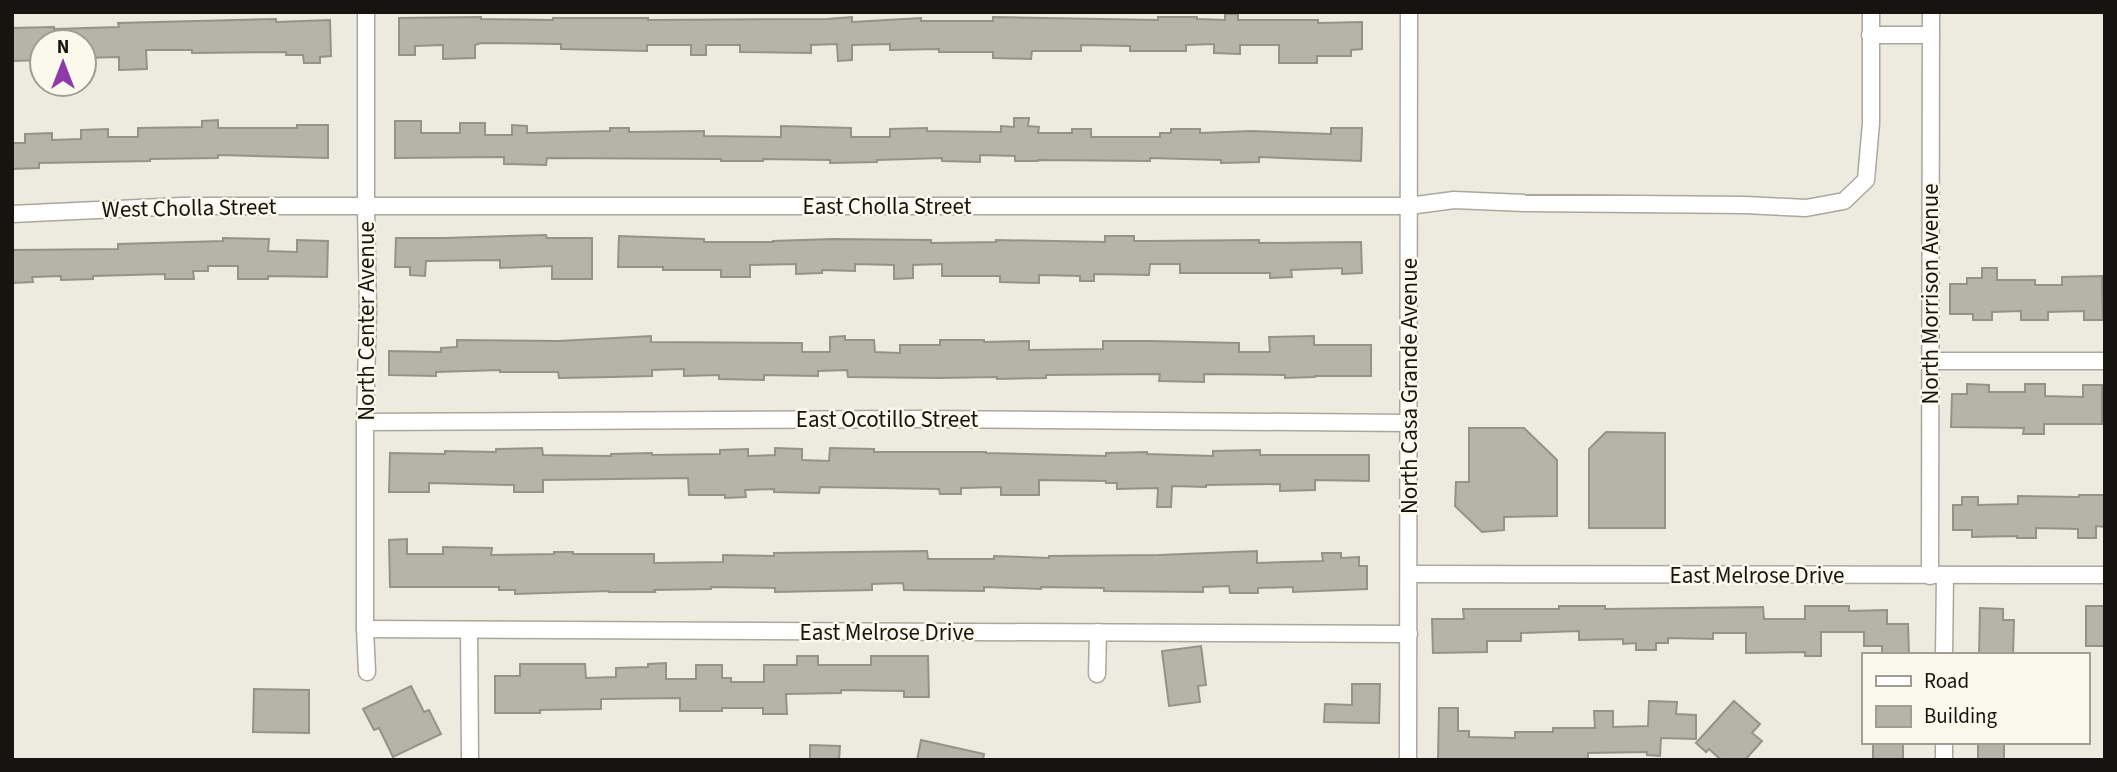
<svg xmlns="http://www.w3.org/2000/svg" width="2117" height="772" font-family="'Source Sans 3',sans-serif">
  <style>
    .building { fill: #b6b3a8; stroke: #959388; stroke-width: 2 }
    .lines { fill: none; stroke-linecap: round; stroke-linejoin: round }
    .street-casing { stroke: #aaa79c; stroke-width: 19 }
    .street { stroke: #fff; stroke-width: 16 }
    .labels { text-anchor: middle; dominant-baseline: central; stroke-width: 5; stroke-linejoin: round; paint-order: stroke }
    .street-label { font-size: 23px; fill: #151410; stroke: #fbf8ec }
  </style>
  <rect width="100%" height="100%" fill="#edebdf"/>
  <g class="building">
    <polygon points="1225,14 1238,14 1238,20 1318,20 1318,23 1362,22 1362,49 1351,50 1351,56 1317,56 1317,63 1279,63 1279,45 1240,45 1240,54 1214,53 1214,44 1186,45 1186,51 1130,51 1130,46 1081,45 1081,51 1032,51 1031,59 993,58 993,52 939,52 939,49 890,50 890,44 852,45 852,60 838,61 837,44 811,45 811,53 740,52 740,45 706,45 706,55 691,55 691,45 647,45 647,51 561,49 561,44 481,43 475,45 475,58 443,59 443,45 415,46 415,55 399,55 399,18 481,17 481,19 553,20 553,18 648,18 648,20 827,19 852,17 852,22 921,18 921,21 993,21 993,17 1158,20 1158,17 1197,17 1197,19 1225,20"/>
    <polygon points="276,19 276,22 330,20 331,56 320,57 320,63 304,63 303,55 286,55 286,52 192,53 192,50 146,50 147,69 119,70 119,57 84,58 84,42 42,42 42,60 12,61 12,28 54,27 54,29 119,27 118,23"/>
    <polygon points="1014,118 1029,118 1028,126 1039,127 1038,133 1072,133 1072,129 1091,129 1091,137 1160,137 1160,133 1171,133 1171,129 1200,129 1200,133 1251,131 1331,134 1331,128 1362,128 1361,161 1259,157 1259,162 1221,163 1221,160 1150,158 1150,161 1038,160 1038,161 1015,161 1015,156 980,155 980,162 942,161 942,158 877,160 877,162 830,163 830,160 763,159 763,161 721,161 721,159 547,158 546,165 504,164 504,157 395,158 395,121 421,121 421,133 460,133 460,123 485,123 485,135 512,135 512,125 527,126 527,133 610,131 610,128 629,128 629,132 704,131 704,136 781,137 781,126 851,128 851,137 890,137 890,129 927,128 927,131 1001,132 1001,126 1014,127"/>
    <polygon points="218,120 218,128 297,128 297,125 328,125 328,158 218,155 218,158 150,159 150,161 39,163 39,168 12,169 12,143 25,143 25,134 52,133 52,140 81,139 81,130 108,129 108,137 138,137 138,128 202,127 202,121"/>
    <polygon points="546,235 547,238 592,238 592,279 552,279 552,266 500,268 500,260 426,261 425,276 410,275 410,267 395,267 396,238 444,238"/>
    <polygon points="619,236 704,239 704,242 773,242 773,241 832,239 931,240 931,243 996,242 996,240 1105,242 1105,236 1134,236 1134,241 1150,241 1259,240 1259,243 1361,242 1362,273 1342,274 1342,268 1291,270 1292,277 1270,278 1270,273 1180,273 1180,264 1150,264 1149,275 1094,274 1094,281 1080,281 1080,276 1039,275 1039,283 1000,282 1000,276 942,276 942,264 913,265 913,278 894,279 894,265 855,264 855,271 822,270 822,273 796,274 796,264 750,265 750,277 721,277 721,270 663,270 663,267 618,267"/>
    <polygon points="223,238 269,239 268,251 297,252 297,240 328,241 327,277 268,276 268,279 238,279 238,266 208,266 208,271 193,271 194,279 165,279 165,274 93,276 93,279 61,280 61,276 32,277 33,282 12,283 12,250 118,249 118,244 223,241"/>
    <polygon points="1982,268 1997,268 1997,280 2035,280 2035,285 2062,285 2062,277 2102,276 2103,320 2084,320 2084,311 2048,312 2048,320 2021,320 2021,311 1992,312 1992,320 1973,320 1973,314 1950,314 1950,284 1967,284 1967,278 1982,278"/>
    <polygon points="651,336 651,342 802,343 802,352 830,352 830,337 845,336 845,340 874,340 875,352 900,353 900,345 940,345 940,340 984,340 984,342 1029,341 1029,350 1103,349 1103,341 1151,341 1239,343 1239,352 1270,352 1269,337 1314,336 1314,345 1371,345 1371,376 1315,376 1315,377 1285,378 1285,375 1204,374 1204,382 1159,381 1160,374 1046,375 1046,378 997,379 997,377 940,378 848,377 847,370 818,371 818,376 764,375 764,380 719,379 719,375 684,376 684,369 652,370 652,376 613,377 559,378 558,372 500,372 500,370 436,372 436,376 389,375 389,351 441,352 441,348 457,347 457,340 558,341"/>
    <polygon points="1967,384 1989,385 1989,392 2025,392 2025,384 2045,384 2045,396 2083,397 2083,385 2102,385 2102,424 2044,424 2044,434 2023,434 2024,428 1951,427 1952,394 1967,394"/>
    <polygon points="1469,428 1524,428 1557,460 1557,516 1504,517 1504,530 1482,532 1455,506 1456,482 1469,482"/>
    <polygon points="1606,432 1665,433 1665,528 1589,528 1589,449"/>
    <polygon points="542,448 543,455 611,456 611,454 652,453 652,455 720,454 720,450 748,449 748,456 775,455 775,448 802,449 802,460 829,461 830,448 874,449 874,452 986,452 986,453 1106,456 1106,453 1147,452 1147,454 1213,456 1213,451 1260,450 1260,455 1369,455 1369,481 1315,480 1315,490 1280,491 1280,484 1206,485 1206,487 1172,486 1171,507 1157,507 1158,488 1117,489 1117,483 1106,483 1106,481 1039,480 1039,495 1001,495 1001,487 961,488 961,494 940,494 939,489 820,487 819,493 774,492 774,489 745,490 746,497 725,498 725,495 689,495 688,478 543,480 543,492 514,492 514,485 429,483 429,492 389,492 390,453 445,454 445,451 496,452 496,449"/>
    <polygon points="2079,495 2105,495 2105,527 2096,526 2096,538 2078,538 2078,529 2036,528 2036,538 2017,538 2017,536 1972,537 1972,530 1953,530 1953,505 1962,505 1962,497 1978,497 1978,505 2018,504 2018,496 2079,497"/>
    <polygon points="407,539 407,554 443,554 443,547 492,548 491,555 554,554 554,552 573,552 573,554 654,554 654,563 723,562 723,555 774,556 774,553 927,551 928,559 994,559 994,556 1049,558 1049,556 1159,555 1257,551 1257,563 1323,561 1322,553 1341,553 1341,558 1359,557 1359,566 1367,566 1367,589 1293,592 1293,587 1258,588 1258,593 1230,593 1229,586 1203,587 1203,592 1104,591 1104,588 1041,587 1041,589 984,587 984,591 904,590 903,583 872,584 872,590 775,592 775,588 711,587 711,589 654,590 655,592 609,592 609,591 515,594 515,590 499,590 499,587 390,587 389,540"/>
    <polygon points="1559,606 1605,606 1605,609 1763,607 1764,619 1805,619 1805,606 1849,606 1849,611 1887,610 1887,624 1908,624 1909,655 1882,655 1882,646 1864,646 1864,632 1821,632 1821,656 1805,656 1805,652 1746,653 1746,633 1713,633 1713,639 1668,638 1668,643 1656,643 1656,650 1636,650 1636,643 1623,644 1623,639 1579,640 1579,631 1521,633 1521,641 1487,641 1487,652 1433,653 1432,619 1464,619 1463,609 1559,609"/>
    <rect x="2086" y="606" width="19" height="40"/>
    <polygon points="1980,608 2003,609 2003,620 2014,620 2013,655 1979,655"/>
    <polygon points="1201,646 1206,685 1198,686 1200,702 1169,706 1162,651"/>
    <polygon points="797,656 818,656 818,665 871,665 871,656 928,656 929,697 904,697 904,691 841,690 841,693 786,694 787,714 763,714 763,708 722,708 722,711 680,711 680,698 601,699 601,709 540,710 540,713 495,713 495,676 520,676 520,664 585,664 586,678 616,677 616,668 648,667 648,664 666,663 666,679 696,679 696,665 722,665 722,678 731,678 731,682 764,682 764,665 797,665"/>
    <polygon points="1352,684 1380,684 1379,723 1324,722 1325,704 1352,705"/>
    <polygon points="411,686 424,712 429,710 441,734 393,757 379,728 374,730 363,709"/>
    <polygon points="254,689 309,690 309,733 253,732"/>
    <polygon points="1649,701 1677,702 1676,714 1696,715 1696,739 1661,738 1660,756 1647,755 1647,752 1588,753 1588,760 1438,760 1439,708 1458,708 1458,731 1469,731 1469,737 1515,738 1515,732 1553,732 1553,728 1595,728 1594,711 1613,711 1613,727 1648,726"/>
    <polygon points="1734,701 1760,724 1752,733 1762,741 1745,760 1721,760 1709,749 1706,752 1696,743"/>
    <polygon points="921,740 984,754 983,760 917,760"/>
    <rect x="1873" y="742" width="30" height="18"/>
    <rect x="1978" y="742" width="26" height="18"/>
    <polygon points="810,745 840,746 839,760 810,760"/>
  </g>
  <g class="lines">
    <g class="street-casing">
      <g id="street">
        <polyline points="366,12 366,207 368,309 365,422 365,629 367,672"/>
        <polyline points="1870,35 1931,35"/>
        <polyline points="12,214 182,206 1409,206 1454,200 1524,203 1745,205 1806,208 1844,201 1866,180 1871,123 1871,12"/>
        <polyline points="1929,361 2105,361"/>
        <polyline points="365,422 919,419 1409,423"/>
        <polyline points="1409,574 2105,575"/>
        <polyline points="1930,576 1931,12"/>
        <polyline points="365,629 1409,634"/>
        <polyline points="469,630 470,760"/>
        <polyline points="1944,655 1945,576"/>
        <polyline points="1097,674 1098,632"/>
        <polyline points="1408,760 1409,12"/>
        <polyline points="1944,760 1944,742"/>
      </g>
    </g>
    <use href="#street" class="street"/>
  </g>
  <g class="labels">
    <g class="street-label">
      <text x="887" y="206">East Cholla Street</text>
      <text transform="translate(189 208) rotate(-1)">West Cholla Street</text>
      <text transform="translate(1930 294) rotate(-90)">North Morrison Avenue</text>
      <text transform="translate(366 321) rotate(-90)">North Center Avenue</text>
      <text transform="translate(1409 386) rotate(-90)">North Casa Grande Avenue</text>
      <text x="887" y="419">East Ocotillo Street</text>
      <text x="1757" y="575">East Melrose Drive</text>
      <text x="887" y="632">East Melrose Drive</text>
    </g>
  </g>
  <rect width="2117" height="772" fill="none" stroke="#151410" stroke-width="28"/>
  <rect x="1862" y="653" width="228" height="91" fill="#fbf8ec" stroke="#9f9d94" stroke-width="2"/>
  <rect x="1876" y="676" width="35" height="10" fill="#ffffff" stroke="#9f9d94" stroke-width="2"/>
  <text x="1924" y="688" font-size="21" fill="#151410">Road</text>
  <rect x="1876" y="706" width="35" height="21" fill="#b6b3a8" stroke="#9f9d94" stroke-width="2"/>
  <text x="1924" y="723" font-size="21" fill="#151410">Building</text>
  <g transform="translate(63 63)"><circle r="33" fill="#fbf8ec" stroke="#9f9d94" stroke-width="2"/>
  <path d="M0-5L12 26L0 18L-12 26Z" fill="#8e3baa"/>
  <text y="-10" font-size="19" font-weight="bold" text-anchor="middle" fill="#151410">N</text>
  </g>
</svg>
